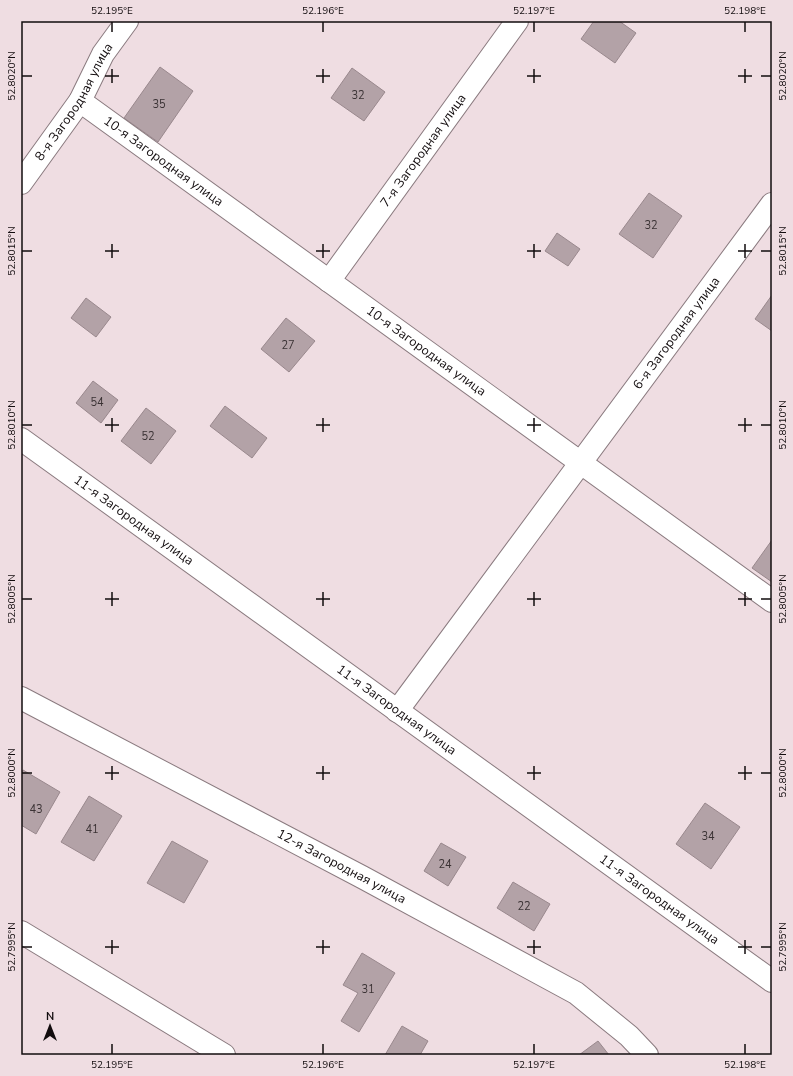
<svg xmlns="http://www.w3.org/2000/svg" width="793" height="1076" font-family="'Nunito Sans',sans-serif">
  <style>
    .building { fill: #b3a2a7; stroke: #99888d }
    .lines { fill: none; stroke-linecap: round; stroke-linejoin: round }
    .minor-casing { stroke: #8a7a7f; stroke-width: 24 }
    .minor { stroke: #fff; stroke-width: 22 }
    .ticks { fill: none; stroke: #120c0e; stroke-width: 1.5 }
    .labels { text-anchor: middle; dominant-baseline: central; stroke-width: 3.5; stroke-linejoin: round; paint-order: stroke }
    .number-label { font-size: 11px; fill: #3a3234 }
    .street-label { font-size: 13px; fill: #120c0e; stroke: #efdde2 }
    .neatline { fill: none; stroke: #120c0e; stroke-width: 1.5 }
    .ticks-label { font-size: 10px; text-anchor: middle; fill: #120c0e }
  </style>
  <rect width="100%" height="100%" fill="#efdde2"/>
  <g class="building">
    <polygon points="594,21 619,21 636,33 615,63 581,39"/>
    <polygon points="160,67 193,91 158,142 124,118"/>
    <polygon points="352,68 385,92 364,121 331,98"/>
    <polygon points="649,193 682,216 653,258 619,234"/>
    <polygon points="557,233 580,249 568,266 545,251"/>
    <polygon points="772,295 772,331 755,319"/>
    <polygon points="86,298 111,317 96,337 71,318"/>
    <polygon points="286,318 315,341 289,372 261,349"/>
    <polygon points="93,381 118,400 101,423 76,403"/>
    <polygon points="225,406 267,438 252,458 210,426"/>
    <polygon points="146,408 176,431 151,464 121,441"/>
    <polygon points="772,540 772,582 752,568"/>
    <polygon points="23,770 60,792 36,834 21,825 21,774"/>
    <polygon points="89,796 122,816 94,861 61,842"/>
    <polygon points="705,803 740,827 711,869 676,844"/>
    <polygon points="172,841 208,861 184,903 147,883"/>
    <polygon points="441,843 466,857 448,886 424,871"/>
    <polygon points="513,882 550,904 534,931 497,908"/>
    <polygon points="362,953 395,973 359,1032 341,1021 358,993 343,985"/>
    <polygon points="402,1026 428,1041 420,1055 385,1055"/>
    <polygon points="598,1041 609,1055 579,1055"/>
  </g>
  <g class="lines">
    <g class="minor-casing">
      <g id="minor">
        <path id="s1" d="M80 101 772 601"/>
        <path id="s2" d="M21 183 80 101 103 54 127 21"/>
        <path id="s3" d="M329 281 517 21"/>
        <path id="s4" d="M21 439 772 981"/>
        <path id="s5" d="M21 698 362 877 576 993 629 1036 647 1055"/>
        <path id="s6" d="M397 711 772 204"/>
        <polyline points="21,932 224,1055"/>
      </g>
    </g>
    <use href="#minor" class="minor"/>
  </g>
  <path class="ticks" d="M112 22V32M323 22V32M534 22V32M745 22V32M112 69V83M323 69V83M534 69V83M745 69V83M22 76H32M105 76H119M316 76H330M527 76H541M738 76H752M761 76H771M112 244V258M323 244V258M534 244V258M745 244V258M22 251H32M105 251H119M316 251H330M527 251H541M738 251H752M761 251H771M112 418V432M323 418V432M534 418V432M745 418V432M22 425H32M105 425H119M316 425H330M527 425H541M738 425H752M761 425H771M112 592V606M323 592V606M534 592V606M745 592V606M22 599H32M105 599H119M316 599H330M527 599H541M738 599H752M761 599H771M112 766V780M323 766V780M534 766V780M745 766V780M22 773H32M105 773H119M316 773H330M527 773H541M738 773H752M761 773H771M112 940V954M323 940V954M534 940V954M745 940V954M22 947H32M105 947H119M316 947H330M527 947H541M738 947H752M761 947H771M112 1044V1054M323 1044V1054M534 1044V1054M745 1044V1054"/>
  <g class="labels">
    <g class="number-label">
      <text x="358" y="95">32</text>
      <text x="159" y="104">35</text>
      <text x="651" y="225">32</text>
      <text x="288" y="345">27</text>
      <text x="97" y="402">54</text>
      <text x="148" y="436">52</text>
      <text x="36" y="809">43</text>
      <text x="92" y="829">41</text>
      <text x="708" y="836">34</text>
      <text x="445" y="864">24</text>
      <text x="524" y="906">22</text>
      <text x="368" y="989">31</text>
    </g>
    <g class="street-label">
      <text stroke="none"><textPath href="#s2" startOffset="97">8-я Загородная улица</textPath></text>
      <text stroke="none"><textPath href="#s3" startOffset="161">7-я Загородная улица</textPath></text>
      <text stroke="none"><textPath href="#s1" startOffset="103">10-я Загородная улица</textPath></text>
      <text stroke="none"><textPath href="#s6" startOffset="470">6-я Загородная улица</textPath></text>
      <text stroke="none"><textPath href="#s1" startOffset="427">10-я Загородная улица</textPath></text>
      <text stroke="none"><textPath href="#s4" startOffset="139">11-я Загородная улица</textPath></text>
      <text stroke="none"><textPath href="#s4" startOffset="463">11-я Загородная улица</textPath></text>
      <text stroke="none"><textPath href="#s5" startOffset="362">12-я Загородная улица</textPath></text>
      <text stroke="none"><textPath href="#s4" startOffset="787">11-я Загородная улица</textPath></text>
    </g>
  </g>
  <rect width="793" height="1076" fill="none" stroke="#efdde2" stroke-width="44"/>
  <g transform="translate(50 1026)" stroke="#efdde2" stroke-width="3" paint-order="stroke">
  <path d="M0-3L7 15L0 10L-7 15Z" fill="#120c0e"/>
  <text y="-6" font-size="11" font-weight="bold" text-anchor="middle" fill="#120c0e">N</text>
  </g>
  <rect x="22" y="22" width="749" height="1032" class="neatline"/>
  <g class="ticks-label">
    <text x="112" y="14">52.195°E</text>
    <text x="323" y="14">52.196°E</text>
    <text x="534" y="14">52.197°E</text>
    <text x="745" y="14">52.198°E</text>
    <text transform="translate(11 76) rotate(-90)" y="4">52.8020°N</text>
    <text transform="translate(782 76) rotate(-90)" y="4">52.8020°N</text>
    <text transform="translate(11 251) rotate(-90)" y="4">52.8015°N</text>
    <text transform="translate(782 251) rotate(-90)" y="4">52.8015°N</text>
    <text transform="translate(11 425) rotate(-90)" y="4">52.8010°N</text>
    <text transform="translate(782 425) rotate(-90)" y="4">52.8010°N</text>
    <text transform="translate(11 599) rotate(-90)" y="4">52.8005°N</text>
    <text transform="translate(782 599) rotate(-90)" y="4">52.8005°N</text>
    <text transform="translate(11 773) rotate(-90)" y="4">52.8000°N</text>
    <text transform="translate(782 773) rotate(-90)" y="4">52.8000°N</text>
    <text transform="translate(11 947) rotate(-90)" y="4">52.7995°N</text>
    <text transform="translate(782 947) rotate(-90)" y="4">52.7995°N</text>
    <text x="112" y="1068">52.195°E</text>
    <text x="323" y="1068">52.196°E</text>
    <text x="534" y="1068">52.197°E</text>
    <text x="745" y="1068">52.198°E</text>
  </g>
</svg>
